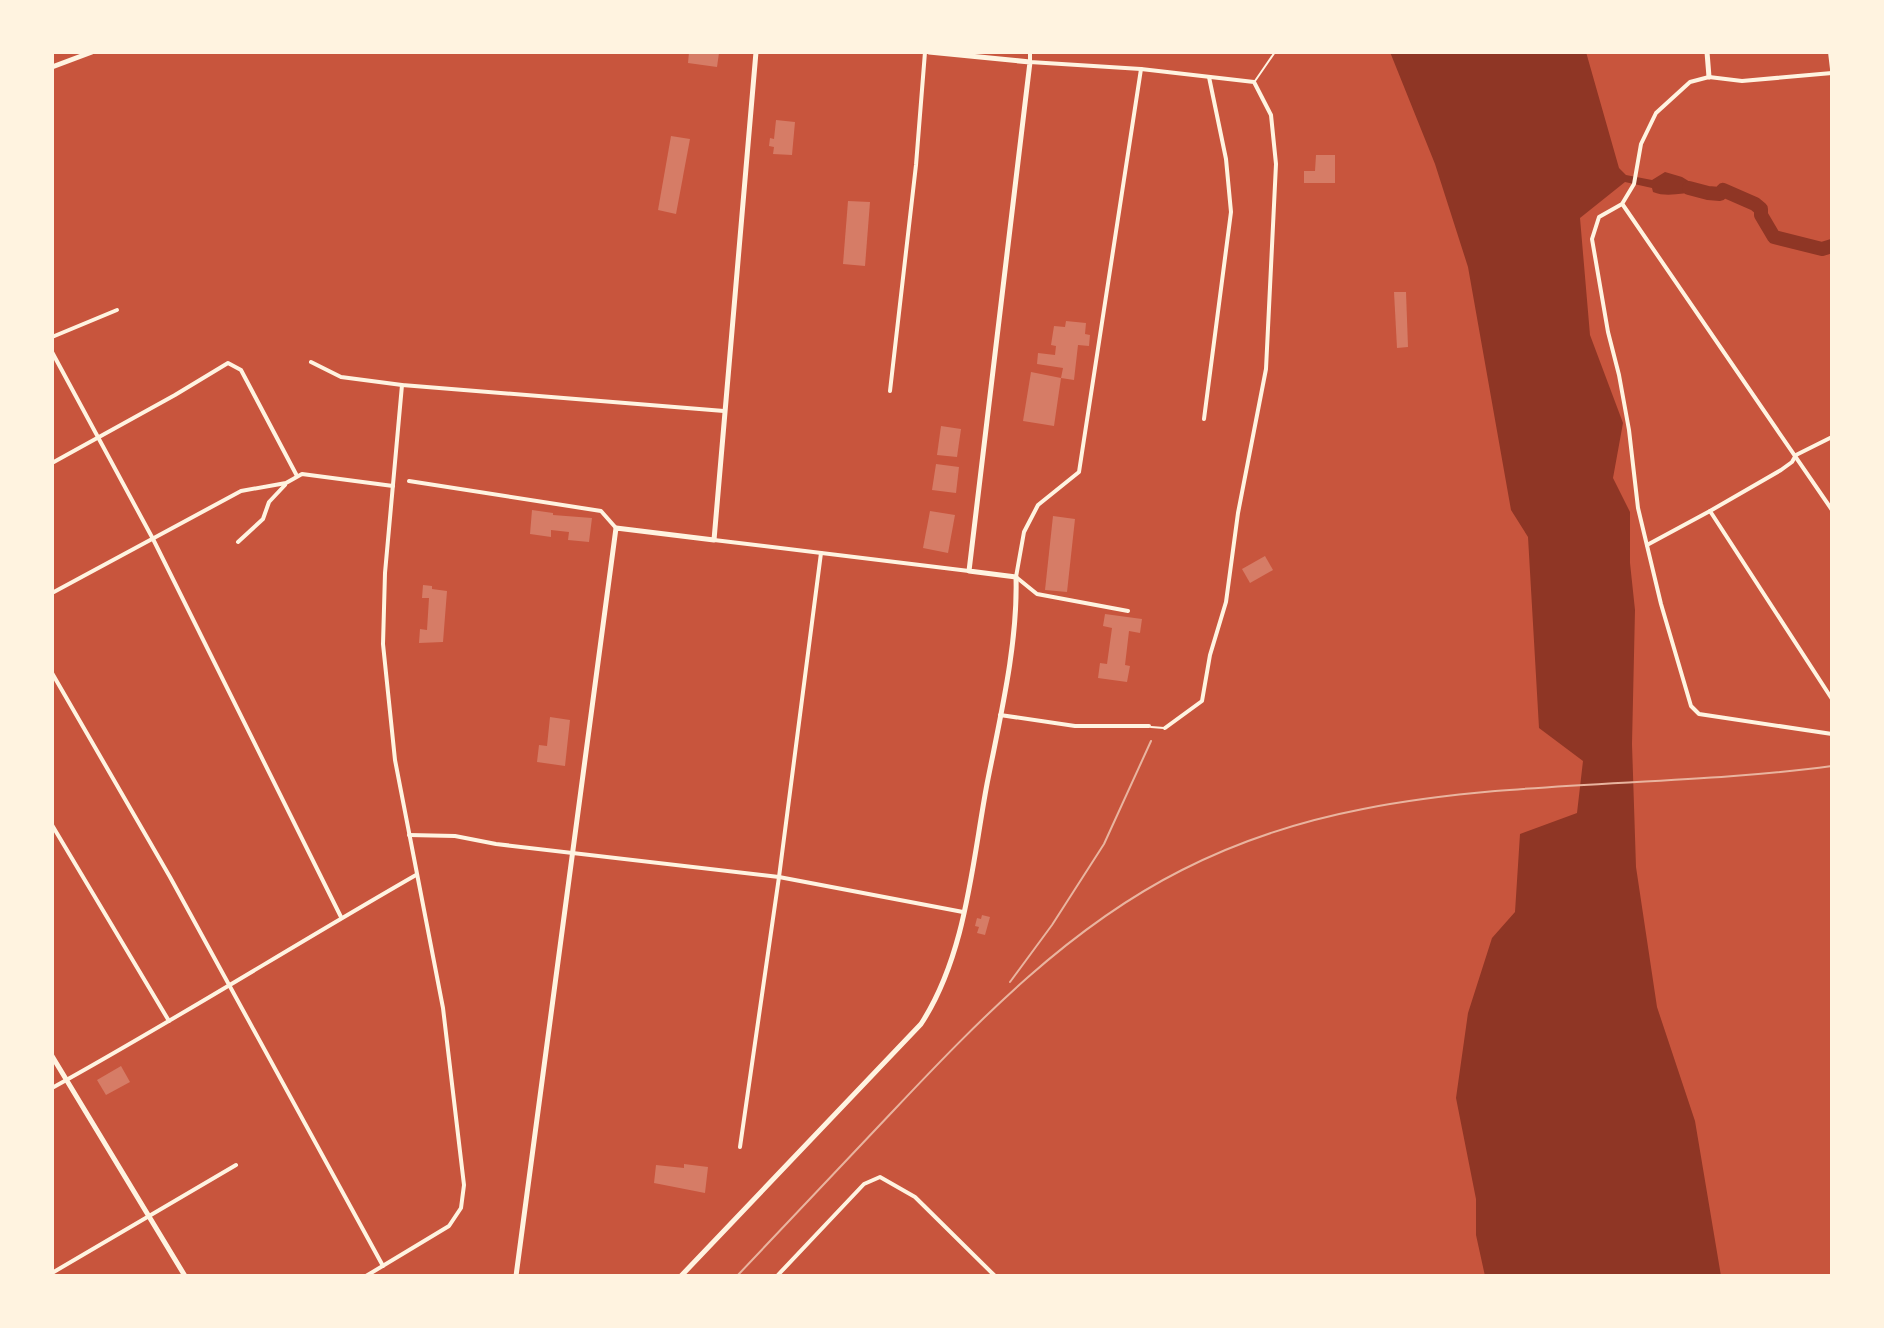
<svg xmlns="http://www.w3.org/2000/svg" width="1884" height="1328" font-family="Mulish,sans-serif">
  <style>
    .water { fill: #8f3625 }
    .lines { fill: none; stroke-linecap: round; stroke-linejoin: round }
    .river { stroke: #8f3625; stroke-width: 14 }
    .building { fill: #d67c66 }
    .service { stroke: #fff3e0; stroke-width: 2 }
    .minor { stroke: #fff3e0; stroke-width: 4 }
    .tertiary { stroke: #fff3e0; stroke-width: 5 }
    .secondary { stroke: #fff3e0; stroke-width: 5 }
    .rail { stroke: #e9b49f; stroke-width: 2 }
  </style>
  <rect width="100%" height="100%" fill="#c8553d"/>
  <path class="water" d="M1390 52H1586L1619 168 1626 175 1652 180 1665 172 1682 177 1708 193C1688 190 1670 199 1653 192L1652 188 1625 182 1580 218 1590 335 1623 423 1613 478 1630 512V563L1635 610 1632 744 1636 867 1657 1007 1695 1121 1721 1276H1485L1476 1235V1199L1456 1098 1468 1013 1492 938 1515 912 1520 834 1577 813 1583 761 1539 728 1528 537 1511 510 1468 267 1435 164Z"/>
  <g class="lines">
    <polyline class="river" points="1689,188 1708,193 1720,194 1723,190 1755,204 1761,209 1761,215 1774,237 1822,249 1832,246"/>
  </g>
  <g class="building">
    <polygon points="689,52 719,53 717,67 688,63"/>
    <polygon points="776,120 795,122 792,155 773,154 774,147 769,146 770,138 774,139"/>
    <polygon points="671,136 690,139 676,214 658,210"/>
    <polygon points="1316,155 1335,155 1335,183 1304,183 1304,171 1315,171"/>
    <polygon points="848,201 870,202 865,266 843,264"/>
    <polygon points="1394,292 1406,292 1408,347 1397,348"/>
    <polygon points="1066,321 1086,323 1085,334 1090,335 1089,346 1078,345 1074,380 1061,378 1063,368 1037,364 1038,353 1055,355 1056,346 1051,345 1054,326 1065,327"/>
    <polygon points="1031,372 1061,378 1054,426 1023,421"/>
    <polygon points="941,426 961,429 957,457 937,455"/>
    <polygon points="936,464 959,467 956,493 932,490"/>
    <polygon points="532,510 553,513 553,515 592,518 589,542 568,540 569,532 551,530 551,537 530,534"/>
    <polygon points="930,511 955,515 948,553 923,548"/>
    <polygon points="1053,516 1075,519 1067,592 1045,590"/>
    <polygon points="1265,556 1273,570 1250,583 1242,569"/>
    <polygon points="423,585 432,586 432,589 447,591 443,642 419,643 420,629 427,630 429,598 422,598"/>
    <polygon points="1105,614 1142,619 1140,633 1129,631 1125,665 1130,666 1127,682 1098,678 1100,663 1107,664 1112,628 1103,626"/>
    <polygon points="550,717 570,720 565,766 537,762 539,745 547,746"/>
    <polygon points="982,915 990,917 985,935 977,933 979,927 975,926 977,918 981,919"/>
    <polygon points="121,1066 130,1082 106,1095 97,1080"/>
    <polygon points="684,1164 708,1167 705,1193 654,1183 656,1165 684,1168"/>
  </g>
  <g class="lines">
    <g class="service">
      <polyline points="1255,81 1275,52"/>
      <polyline points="1151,727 1164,728"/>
    </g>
    <g class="minor">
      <polyline points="1030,52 1030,62 1141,69 1254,82 1271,115 1276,164 1266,369 1238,513 1226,602 1210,655 1202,701 1165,728"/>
      <polyline points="1830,52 1832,69"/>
      <polyline points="1832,73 1742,81 1709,77 1690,82 1656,113 1641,144 1634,184 1622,204 1599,217 1592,239 1608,332 1619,375 1629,430 1638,508 1661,604 1691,706 1699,714 1832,734"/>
      <polyline points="1623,205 1832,510"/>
      <polyline points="52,337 117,310"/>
      <polyline points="52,352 153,539 341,917"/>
      <polyline points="311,362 341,377 402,385 724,411"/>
      <polyline points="890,391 916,165 925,52"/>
      <polyline points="1204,419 1231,212 1226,159 1209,77"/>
      <polyline points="52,463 175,395 228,363 241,370 297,476"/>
      <polyline points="409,481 601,511 616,528"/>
      <polyline points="1710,511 1832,699"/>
      <polyline points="714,540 969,571"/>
      <polyline points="238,542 263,519 269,502 285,485"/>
      <polyline points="1647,545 1710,511 1781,470 1792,462 1796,455 1832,437"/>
      <polyline points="52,593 241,491 286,483 302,474 393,486"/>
      <polyline points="1128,611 1037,594 1016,577 1024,532 1038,505 1079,472 1141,69"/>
      <polyline points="52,673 170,877 383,1266"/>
      <polyline points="1000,715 1075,726 1149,726"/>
      <polyline points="52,825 169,1021"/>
      <polyline points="409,835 455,836 496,844 779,877 963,912"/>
      <path d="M52 1088C175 1020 294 945 416 875"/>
      <polyline points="740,1147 779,877 821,553"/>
      <polyline points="52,1273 236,1165"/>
      <polyline points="366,1276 449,1226 461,1208 464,1185 443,1008 395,760 383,644 385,573 402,385"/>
      <polyline points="777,1276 864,1184 880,1177 915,1197 995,1276"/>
    </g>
    <g class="tertiary">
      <polyline points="1707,52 1709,77"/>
      <polyline points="516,1276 616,528 714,540 756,52"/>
      <path d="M681 1276 921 1024C966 955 972 864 987 784 1000 718 1018 644 1016 577L969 571 1030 62 929 52"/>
    </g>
    <g class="secondary">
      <polyline points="52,67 92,52"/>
      <polyline points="52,1056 185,1276"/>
    </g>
    <g class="rail">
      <polyline points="1010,982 1052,925 1104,844 1151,741"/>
      <path d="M737 1276C789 1221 842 1165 894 1110 980 1019 1069 927 1182 870 1237 842 1301 821 1363 809 1517 779 1676 787 1832 766"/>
    </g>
  </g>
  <rect width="1884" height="1328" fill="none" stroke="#fff3e0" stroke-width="108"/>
</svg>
